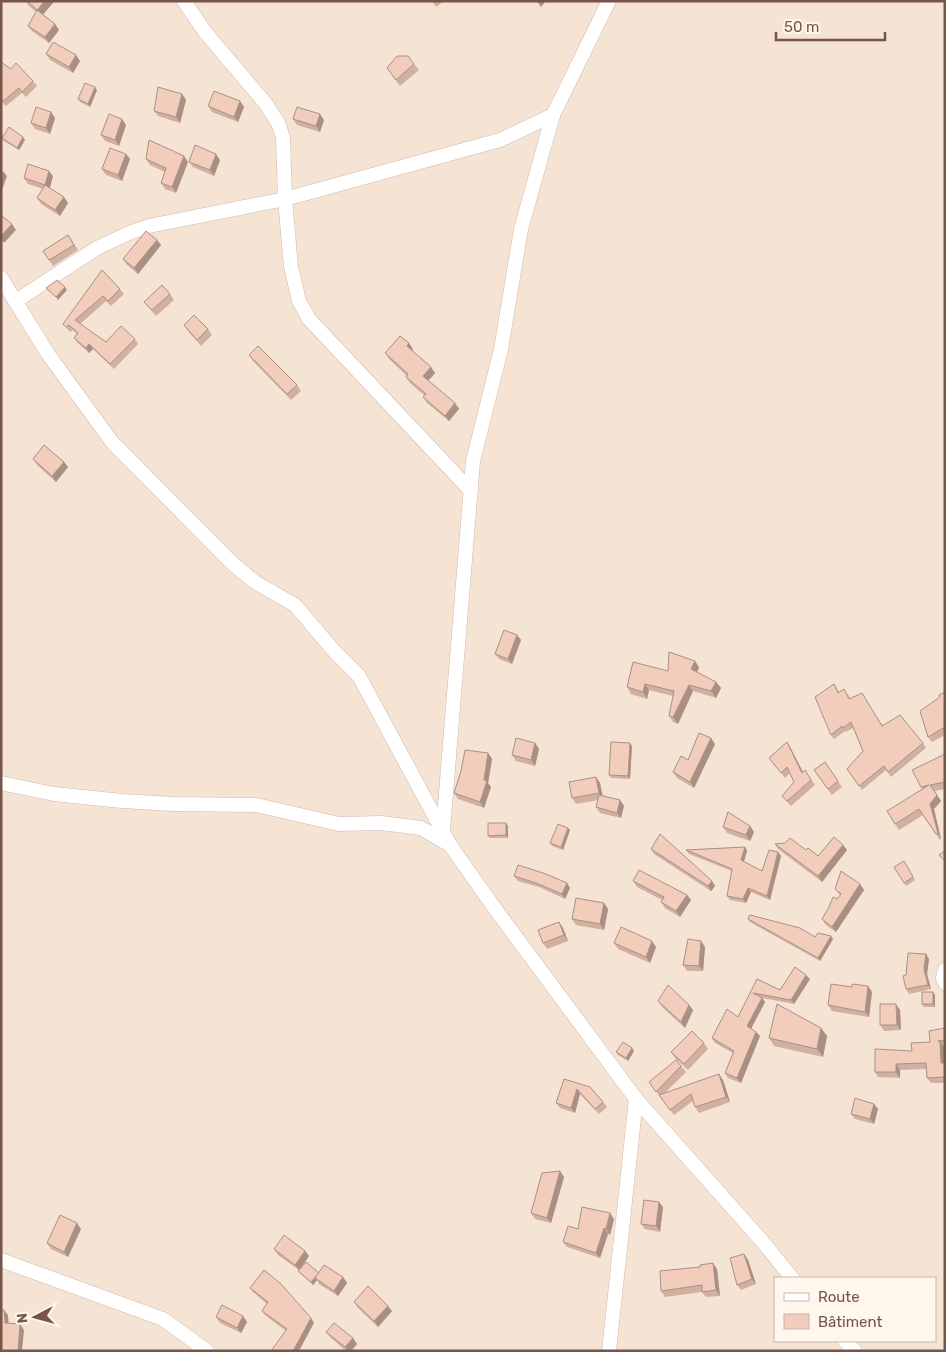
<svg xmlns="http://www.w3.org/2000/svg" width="946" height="1352" font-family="Rubik,sans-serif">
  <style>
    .residential { fill: #f5e3d4; fill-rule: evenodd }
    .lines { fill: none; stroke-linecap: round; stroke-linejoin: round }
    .street-casing { stroke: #d1baad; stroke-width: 15 }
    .street { stroke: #fff; stroke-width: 14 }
    .wall { fill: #d1b0a2 }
    .shaded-wall { fill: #aa9084 }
    .building { fill: #f3cdbc; stroke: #aa9084 }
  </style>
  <rect width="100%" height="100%" fill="#fdf2e5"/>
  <path class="residential" d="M1 1H945V1351H1ZM775 1278H935V1341H775Z"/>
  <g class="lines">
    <g class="street-casing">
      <g id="street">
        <polyline points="184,1 205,32 266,104 278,123 283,137 285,199 291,267 299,301 309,319 471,491"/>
        <polyline points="1,278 48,354 112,442 232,563 255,582 295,605 334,651 359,676 450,845 496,910 636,1099 762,1241 792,1278"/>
        <polyline points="16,301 97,248 129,233 149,226 285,199 500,140 553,115 609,1"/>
        <polyline points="1,783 54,794 122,801 173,804 256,805 339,824 381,823 421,828 450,845"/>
        <polyline points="443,830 473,461 501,349 521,229 553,115"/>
        <polyline points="945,970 943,978 945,983"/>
        <polyline points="1,1260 163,1319 207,1351"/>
        <polyline points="845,1341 855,1351"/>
        <polyline points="609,1351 636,1099"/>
      </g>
    </g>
    <use href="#street" class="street"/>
  </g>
  <g class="wall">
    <polygon points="26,1 52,1 53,3 43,15 55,24 59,30 49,43 32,31 28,26 36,12 28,5"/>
    <polygon points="432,1 444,1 436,7"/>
    <polygon points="46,54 76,55 80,61 73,73 50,60"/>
    <polygon points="1,62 11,69 33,81 37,86 26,97 22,93 6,106 1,101"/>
    <polygon points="414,64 419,70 400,86 387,68"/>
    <polygon points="97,90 90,107 80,102 78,99"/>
    <polygon points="182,94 186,100 180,123 158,116 154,111"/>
    <polygon points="240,101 244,107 238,122 212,112 208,106"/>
    <polygon points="51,112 55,118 50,134 35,129 31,123"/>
    <polygon points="122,119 126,125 119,146 105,141 101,135"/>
    <polygon points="293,119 324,120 320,132 297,125"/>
    <polygon points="2,138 25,140 19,150 4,141"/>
    <polygon points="126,154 130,159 122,181 106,175 102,169"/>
    <polygon points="146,159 188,162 176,193 165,189 161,183 165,172 150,165"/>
    <polygon points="220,160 214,176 193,167 189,162"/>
    <polygon points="53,176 50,188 68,203 60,216 41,204 37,198 43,189 28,184 24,178"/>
    <polygon points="68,235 78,250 53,266 43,251"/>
    <polygon points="157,240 161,245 138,274 127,265 123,259"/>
    <polygon points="102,270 120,289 124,294 111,306 106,301 80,324 106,342 135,339 138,344 114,369 93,349 89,353 78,343 74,338 77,334 73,330 70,332 63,324"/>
    <polygon points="170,294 174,300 156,316 144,302"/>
    <polygon points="184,325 208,329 212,335 201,346 188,331"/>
    <polygon points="413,349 412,350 435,373 428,381 459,409 449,421 427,403 423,397 424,395 410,383 406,377 407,376 389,359 385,353"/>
    <polygon points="249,355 297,385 301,391 291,400 253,361"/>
    <polygon points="33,459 64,462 68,467 56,482 37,465"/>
    <polygon points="517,635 521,640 512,664 499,659 495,654"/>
    <polygon points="699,667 697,672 716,682 721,688 716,698 693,691 678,724 673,722 669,716 673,696 649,690 647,699 631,694 627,687 668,671"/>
    <polygon points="834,684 839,692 844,689 850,698 883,725 923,743 926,748 891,777 886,770 862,790 847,769 863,751 853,728 846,732 845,731 834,739 831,735"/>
    <polygon points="945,692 945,735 932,742 928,737 940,697"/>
    <polygon points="787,742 790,747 803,772 805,770 815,785 791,806 782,796 794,782 790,773 785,778 769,758"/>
    <polygon points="535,743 539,749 535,766 516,761 512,755"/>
    <polygon points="715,744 694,788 677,778 673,772 688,760"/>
    <polygon points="632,746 630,779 611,778 609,775"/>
    <polygon points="488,753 492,759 488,783 491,787 484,808 458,799 454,793"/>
    <polygon points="945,754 945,789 934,791 941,801 934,809 941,839 940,840 923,815 899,830 895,824 922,789 921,787"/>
    <polygon points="825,762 842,787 832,795 814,770"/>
    <polygon points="596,777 600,783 603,796 620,800 624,806 621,818 600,813 596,807 598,800 576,804 572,798"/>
    <polygon points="508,826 508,838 490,838 488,836"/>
    <polygon points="750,826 754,832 750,841 727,833 723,827"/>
    <polygon points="570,830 563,850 552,846 550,843"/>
    <polygon points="775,844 806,850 818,856 843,845 847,850 822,882 778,849"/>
    <polygon points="745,847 747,851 744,862 762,871 778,852 781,856 770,900 751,892 746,903 730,900 727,896 732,871 689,854 686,850"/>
    <polygon points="651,849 712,881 715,886 711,891 654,854"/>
    <polygon points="904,861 915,880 906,886 894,867"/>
    <polygon points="514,876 567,883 570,888 565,899 539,887 518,881"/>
    <polygon points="633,881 687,895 691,900 680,917 665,908 661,902 662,900 637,887"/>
    <polygon points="860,884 864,890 836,932 826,925 822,919 840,895 835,889"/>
    <polygon points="604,903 608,909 604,930 576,925 572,919"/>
    <polygon points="748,919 815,937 833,939 820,961 750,922"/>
    <polygon points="559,922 563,928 568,941 547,949 543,943"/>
    <polygon points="701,941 705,947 703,971 687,971 683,965"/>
    <polygon points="614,943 656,947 650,963 618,949"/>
    <polygon points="929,959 927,974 931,989 909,994 906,989 906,975"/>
    <polygon points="757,979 780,990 810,979 794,1004 763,998 765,1002 751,1028 760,1036 741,1083 728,1078 725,1073 733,1053 715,1043 712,1038 738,1017"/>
    <polygon points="868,986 872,992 869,1017 832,1011 828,1005 852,987"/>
    <polygon points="933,992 935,995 935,1007 924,1007 922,1004"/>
    <polygon points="658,1001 689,1005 693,1010 685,1028 662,1007"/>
    <polygon points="900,1010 901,1030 884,1031 880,1025"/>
    <polygon points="821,1028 827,1036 823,1057 774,1046 769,1038"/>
    <polygon points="945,1028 945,1046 944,1047 945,1085 944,1083 931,1083 927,1078 926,1069 900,1070 900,1078 878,1077 875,1072 912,1051 930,1042"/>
    <polygon points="704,1043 708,1049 688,1070 675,1058 671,1052"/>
    <polygon points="632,1048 634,1051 628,1061 618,1055 616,1052"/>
    <polygon points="681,1066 686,1072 665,1093 723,1080 730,1102 699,1113 695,1107 693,1101 674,1115 649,1082"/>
    <polygon points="564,1079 603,1102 607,1107 599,1114 580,1094 575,1113 560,1108 556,1103"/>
    <polygon points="874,1104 878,1109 874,1124 855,1119 851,1114"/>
    <polygon points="564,1177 551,1223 535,1219 531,1213"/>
    <polygon points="663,1207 660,1232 645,1229 641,1224"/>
    <polygon points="614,1219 610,1235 608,1234 600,1258 567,1247 563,1242 578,1229"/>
    <polygon points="81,1229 68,1257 51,1249 47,1243"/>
    <polygon points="274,1249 305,1251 309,1256 305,1262 319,1273 343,1277 347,1283 338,1296 319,1284 317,1280 313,1285 300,1273 298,1271 299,1270 278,1255"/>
    <polygon points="744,1254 748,1260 756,1284 741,1290 737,1285"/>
    <polygon points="717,1269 720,1296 706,1297 702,1292 665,1297 661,1291"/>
    <polygon points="250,1288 314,1323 286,1331 265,1315 262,1311 267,1304 253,1292"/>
    <polygon points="354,1302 392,1311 378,1327 358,1308"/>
    <polygon points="243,1316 247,1322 241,1333 220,1323 216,1317"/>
    <polygon points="326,1332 357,1344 351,1351 346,1351 330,1337"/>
  </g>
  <g class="shaded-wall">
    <polygon points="45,1 52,1 53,3 41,16 37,10"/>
    <polygon points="537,1 546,1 541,7"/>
    <polygon points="55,24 59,30 49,43 45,37"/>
    <polygon points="76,55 80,61 73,73 69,67"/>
    <polygon points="95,87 97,90 90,107 88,104"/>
    <polygon points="182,94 186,100 180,123 176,117"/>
    <polygon points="240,101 244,107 238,122 234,117"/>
    <polygon points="51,112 55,118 50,134 46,128"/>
    <polygon points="320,114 324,120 320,132 316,126"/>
    <polygon points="122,119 126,125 119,146 115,140"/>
    <polygon points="23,137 25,140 19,150 17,148"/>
    <polygon points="126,154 130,159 122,181 118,175"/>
    <polygon points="216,154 220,160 214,176 210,170"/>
    <polygon points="184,156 188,162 176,193 172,187"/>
    <polygon points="3,171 7,176 1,193 1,176"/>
    <polygon points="49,171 53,176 49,191 45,185"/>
    <polygon points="64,197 68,203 60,216 55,210"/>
    <polygon points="12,224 16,230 4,243 1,239 1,236"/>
    <polygon points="157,240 161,245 138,274 134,268"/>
    <polygon points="65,287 67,290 58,300 56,297"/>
    <polygon points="409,343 413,349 411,352 407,346"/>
    <polygon points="89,344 93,349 89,353 86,348"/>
    <polygon points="431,367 435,373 427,382 423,376"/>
    <polygon points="455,403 459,409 449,421 445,416"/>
    <polygon points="64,462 68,467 56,482 52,476"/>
    <polygon points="517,635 521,640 512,664 508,659"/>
    <polygon points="695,661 699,667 696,675 691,669"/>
    <polygon points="716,682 721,688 716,698 711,691"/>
    <polygon points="645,684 649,690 647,699 643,692"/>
    <polygon points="689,685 693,691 678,724 673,717"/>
    <polygon points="711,738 715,744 694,788 690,782"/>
    <polygon points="787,742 790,747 806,778 802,773"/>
    <polygon points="535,743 539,749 535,766 531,760"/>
    <polygon points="630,743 632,746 630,779 628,776"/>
    <polygon points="488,753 492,759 488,783 491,787 484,808 480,802"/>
    <polygon points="596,777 600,783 603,799 599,793"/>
    <polygon points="930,785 941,801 934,809 941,839 938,833 930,804"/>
    <polygon points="620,800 624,806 621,818 617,813"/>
    <polygon points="506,823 508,826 508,838 506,835"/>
    <polygon points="750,826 754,832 750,841 746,835"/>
    <polygon points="568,828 570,830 563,850 561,847"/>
    <polygon points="843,845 847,850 822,882 818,876"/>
    <polygon points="745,847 747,851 743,864 741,860"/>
    <polygon points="778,852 781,856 770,900 767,896"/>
    <polygon points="712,881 715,886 711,891 708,886"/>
    <polygon points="567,883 570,888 565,899 562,894"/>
    <polygon points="860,884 864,890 836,932 832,927"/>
    <polygon points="748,888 751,892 746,903 743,899"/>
    <polygon points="687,895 691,900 680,917 676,911"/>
    <polygon points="604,903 608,909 604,930 600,924"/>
    <polygon points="559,922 563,928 568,941 564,935"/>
    <polygon points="831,936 833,939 820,961 818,958"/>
    <polygon points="652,941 656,947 650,963 646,957"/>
    <polygon points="701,941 705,947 703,971 699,966"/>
    <polygon points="926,954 929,959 927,974 931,989 928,985 924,969"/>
    <polygon points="806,975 810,979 794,1004 791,1000"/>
    <polygon points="868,986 872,992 869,1017 865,1012"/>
    <polygon points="933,992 935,995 935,1007 933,1004"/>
    <polygon points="762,998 765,1002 750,1031 747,1026"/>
    <polygon points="896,1004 900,1010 901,1030 897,1025"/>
    <polygon points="689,1005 693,1010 685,1028 681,1022"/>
    <polygon points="821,1028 827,1036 823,1057 817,1049"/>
    <polygon points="756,1032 760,1036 741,1083 737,1078"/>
    <polygon points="940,1041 944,1047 945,1068 941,1063"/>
    <polygon points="632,1048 634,1051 628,1061 626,1058"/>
    <polygon points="896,1064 900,1070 900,1078 896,1072"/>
    <polygon points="719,1074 723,1080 730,1102 726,1097"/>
    <polygon points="577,1089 580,1094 575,1113 571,1108"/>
    <polygon points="874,1104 878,1109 874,1124 870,1119"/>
    <polygon points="560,1171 564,1177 551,1223 547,1218"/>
    <polygon points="659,1202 663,1207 660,1232 656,1226"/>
    <polygon points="610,1213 614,1219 610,1235 606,1229"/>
    <polygon points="77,1223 81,1229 68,1257 64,1252"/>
    <polygon points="604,1228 608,1234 600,1258 596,1253"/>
    <polygon points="305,1251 309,1256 299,1270 295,1265"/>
    <polygon points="744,1254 748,1260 756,1284 752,1279"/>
    <polygon points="713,1263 717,1269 720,1296 716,1290"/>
    <polygon points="319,1273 315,1278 317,1280 313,1285 311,1282"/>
    <polygon points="343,1277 347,1283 338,1296 334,1291"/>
    <polygon points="388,1306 392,1311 378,1327 374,1321"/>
    <polygon points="4,1310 8,1315 9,1329 5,1323"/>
    <polygon points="243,1316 247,1322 241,1333 237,1328"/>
    <polygon points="311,1318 314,1323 299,1351 293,1351"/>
    <polygon points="20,1324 24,1330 22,1351 18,1351"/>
    <polygon points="353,1338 357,1344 351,1351 348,1351 345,1347"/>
  </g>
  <g class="building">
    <polygon points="27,1 45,1 37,10"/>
    <polygon points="37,10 55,24 45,37 28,26"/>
    <polygon points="53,42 76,55 69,67 46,54"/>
    <polygon points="397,56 408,56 414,64 396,80 387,68"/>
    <polygon points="1,62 11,69 16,63 33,81 22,92 19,88 3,101 1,100"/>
    <polygon points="85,83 95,87 88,104 78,99"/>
    <polygon points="158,87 182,94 176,117 154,111"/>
    <polygon points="214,91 240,101 234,117 208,106"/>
    <polygon points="36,107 51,112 46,128 31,123"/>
    <polygon points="297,107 320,114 316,126 293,119"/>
    <polygon points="109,114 122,119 115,140 101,135"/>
    <polygon points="9,127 23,137 17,148 2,138"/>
    <polygon points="149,140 184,156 172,187 161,183 166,168 146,159"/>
    <polygon points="195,145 216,154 210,170 189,162"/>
    <polygon points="110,148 126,154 118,175 102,169"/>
    <polygon points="28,164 49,171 45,185 24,178"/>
    <polygon points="45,185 64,197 55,210 37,198"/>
    <polygon points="1,215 12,224 1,236"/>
    <polygon points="146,231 157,240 134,268 123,259"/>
    <polygon points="68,235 74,245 49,260 43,251"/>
    <polygon points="102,270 120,289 108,301 103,296 75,320 106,342 121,326 135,339 110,364 89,344 86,348 74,338 78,333 69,325 66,327 63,324"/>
    <polygon points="57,280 65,287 56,297 46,288"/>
    <polygon points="162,285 170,294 152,310 144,302"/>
    <polygon points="194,315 208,329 197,340 184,325"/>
    <polygon points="400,336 409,343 407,346 431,367 423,376 455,403 445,416 423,397 426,394 406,377 408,374 385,353"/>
    <polygon points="258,346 297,385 287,394 249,355"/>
    <polygon points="44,445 64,462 52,476 33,459"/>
    <polygon points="504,630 517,635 508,659 495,654"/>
    <polygon points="669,652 695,661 691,669 716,682 711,691 689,685 673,717 669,716 674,691 645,684 643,692 627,687 633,662 668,671"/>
    <polygon points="834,684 838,693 844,689 849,699 862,693 882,726 900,715 923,743 888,772 884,766 859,786 847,769 863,751 851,722 843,728 842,726 831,735 815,697"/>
    <polygon points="945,692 945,732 943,728 928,737 920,711 940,697 939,695"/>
    <polygon points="699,733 711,738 690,782 673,772 681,756 688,760"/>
    <polygon points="516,738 535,743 531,760 512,755"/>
    <polygon points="611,742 630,743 628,776 609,775"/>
    <polygon points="787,742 802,773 805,770 811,780 787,801 782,796 794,782 787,767 781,773 769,758"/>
    <polygon points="465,750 488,753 484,780 487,781 480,802 454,793 461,771"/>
    <polygon points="945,754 945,782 930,785 937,795 930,804 938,833 936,834 919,809 895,824 887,811 929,785 921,787 912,770"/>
    <polygon points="825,762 838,781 828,789 814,770"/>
    <polygon points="596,777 599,793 572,798 569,782"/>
    <polygon points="599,795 620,800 617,813 596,807"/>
    <polygon points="728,812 750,826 746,835 723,827"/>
    <polygon points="488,823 506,823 506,835 488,836"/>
    <polygon points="558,824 568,828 561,847 550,843"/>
    <polygon points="660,834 712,881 708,886 651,849"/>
    <polygon points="834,837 843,845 818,876 775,844 785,843 790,838 806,850 808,848 818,856"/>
    <polygon points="745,847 741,860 762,871 769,850 778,852 767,896 748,888 743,899 727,896 732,869 686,850"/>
    <polygon points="945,851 945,861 939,855"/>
    <polygon points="904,861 913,877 904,883 894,867"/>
    <polygon points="518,865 546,874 567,883 562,894 536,883 514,876"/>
    <polygon points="639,870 687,895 676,911 661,902 664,897 633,881"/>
    <polygon points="841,871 860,884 832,927 822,919 829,907 833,897 837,899 841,894 835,889"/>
    <polygon points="576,898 604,903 600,924 572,919"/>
    <polygon points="750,915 800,928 815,937 818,933 831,936 818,958 748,919"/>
    <polygon points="559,922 564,935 543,943 538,930"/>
    <polygon points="621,927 652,941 646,957 614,943"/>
    <polygon points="688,939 701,941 699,966 683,965"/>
    <polygon points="908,953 926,954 924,969 928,985 906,989 903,976 906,975"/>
    <polygon points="795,967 806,975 791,1000 753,993 762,998 747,1026 756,1032 737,1078 725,1073 734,1051 712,1038 727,1009 738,1017 757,979 780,990"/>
    <polygon points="831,984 852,987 852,984 868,986 865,1012 828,1005"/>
    <polygon points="668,985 689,1005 681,1022 658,1001"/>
    <rect x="922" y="992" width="11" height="12"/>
    <polygon points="777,1004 821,1028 817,1049 769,1038"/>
    <polygon points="880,1004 896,1004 897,1025 880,1025"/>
    <polygon points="945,1028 945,1040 938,1041 940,1041 941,1063 945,1063 945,1084 944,1077 927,1078 926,1063 896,1064 896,1072 875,1072 875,1049 912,1051 911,1043 930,1042 929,1031"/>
    <polygon points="692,1031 704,1043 684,1064 671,1052"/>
    <polygon points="623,1042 632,1048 626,1058 616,1052"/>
    <polygon points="676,1060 681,1066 656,1092 649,1082"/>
    <polygon points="719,1074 726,1097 695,1107 691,1094 670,1110 659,1095"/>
    <polygon points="564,1079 590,1087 603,1102 595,1109 577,1089 571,1108 556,1103"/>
    <polygon points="855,1098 874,1104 870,1119 851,1114"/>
    <polygon points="560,1171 547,1218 531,1213 542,1173"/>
    <polygon points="644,1200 659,1202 656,1226 641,1224"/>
    <polygon points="582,1207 610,1213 606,1229 604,1228 596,1253 563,1242 568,1226 578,1229"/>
    <polygon points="60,1215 77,1223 64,1252 47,1243"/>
    <polygon points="284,1235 305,1251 295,1265 274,1249"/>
    <polygon points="744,1254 752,1279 737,1285 730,1258"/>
    <polygon points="306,1262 319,1273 311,1282 298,1271"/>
    <polygon points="713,1263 716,1290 702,1292 702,1285 661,1291 660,1271 700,1267 700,1265"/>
    <polygon points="324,1265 343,1277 334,1291 315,1278"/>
    <polygon points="264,1270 281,1284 311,1318 293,1351 271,1351 287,1329 262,1311 268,1302 250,1288"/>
    <polygon points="368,1286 388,1306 374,1321 354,1302"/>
    <polygon points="222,1305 243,1316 237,1328 216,1317"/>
    <polygon points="1,1310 4,1310 5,1323 20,1324 18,1351 1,1351"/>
    <polygon points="334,1323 353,1338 345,1347 326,1332"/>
  </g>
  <rect width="946" height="1352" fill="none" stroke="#775549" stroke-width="5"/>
  <rect x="774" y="1277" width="162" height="65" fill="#fff6ec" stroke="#c9b6ab"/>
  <rect x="784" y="1293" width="25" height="8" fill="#ffffff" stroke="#c9b6ab"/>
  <text x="818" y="1302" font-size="15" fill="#775549">Route</text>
  <rect x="784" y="1314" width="25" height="15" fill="#f3cdbc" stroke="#c9b6ab"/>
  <text x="818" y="1327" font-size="15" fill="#775549">Bâtiment</text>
  <g transform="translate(35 1317) rotate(264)" stroke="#fff6ec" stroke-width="4" paint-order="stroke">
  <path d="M0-4L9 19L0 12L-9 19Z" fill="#775549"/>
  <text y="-8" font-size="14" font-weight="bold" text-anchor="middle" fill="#775549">N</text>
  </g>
  <path d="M776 32v8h109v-8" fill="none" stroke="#775549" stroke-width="2.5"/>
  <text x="784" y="32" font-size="15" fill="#775549" stroke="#fff6ec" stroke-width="4" paint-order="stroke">50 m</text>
</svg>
